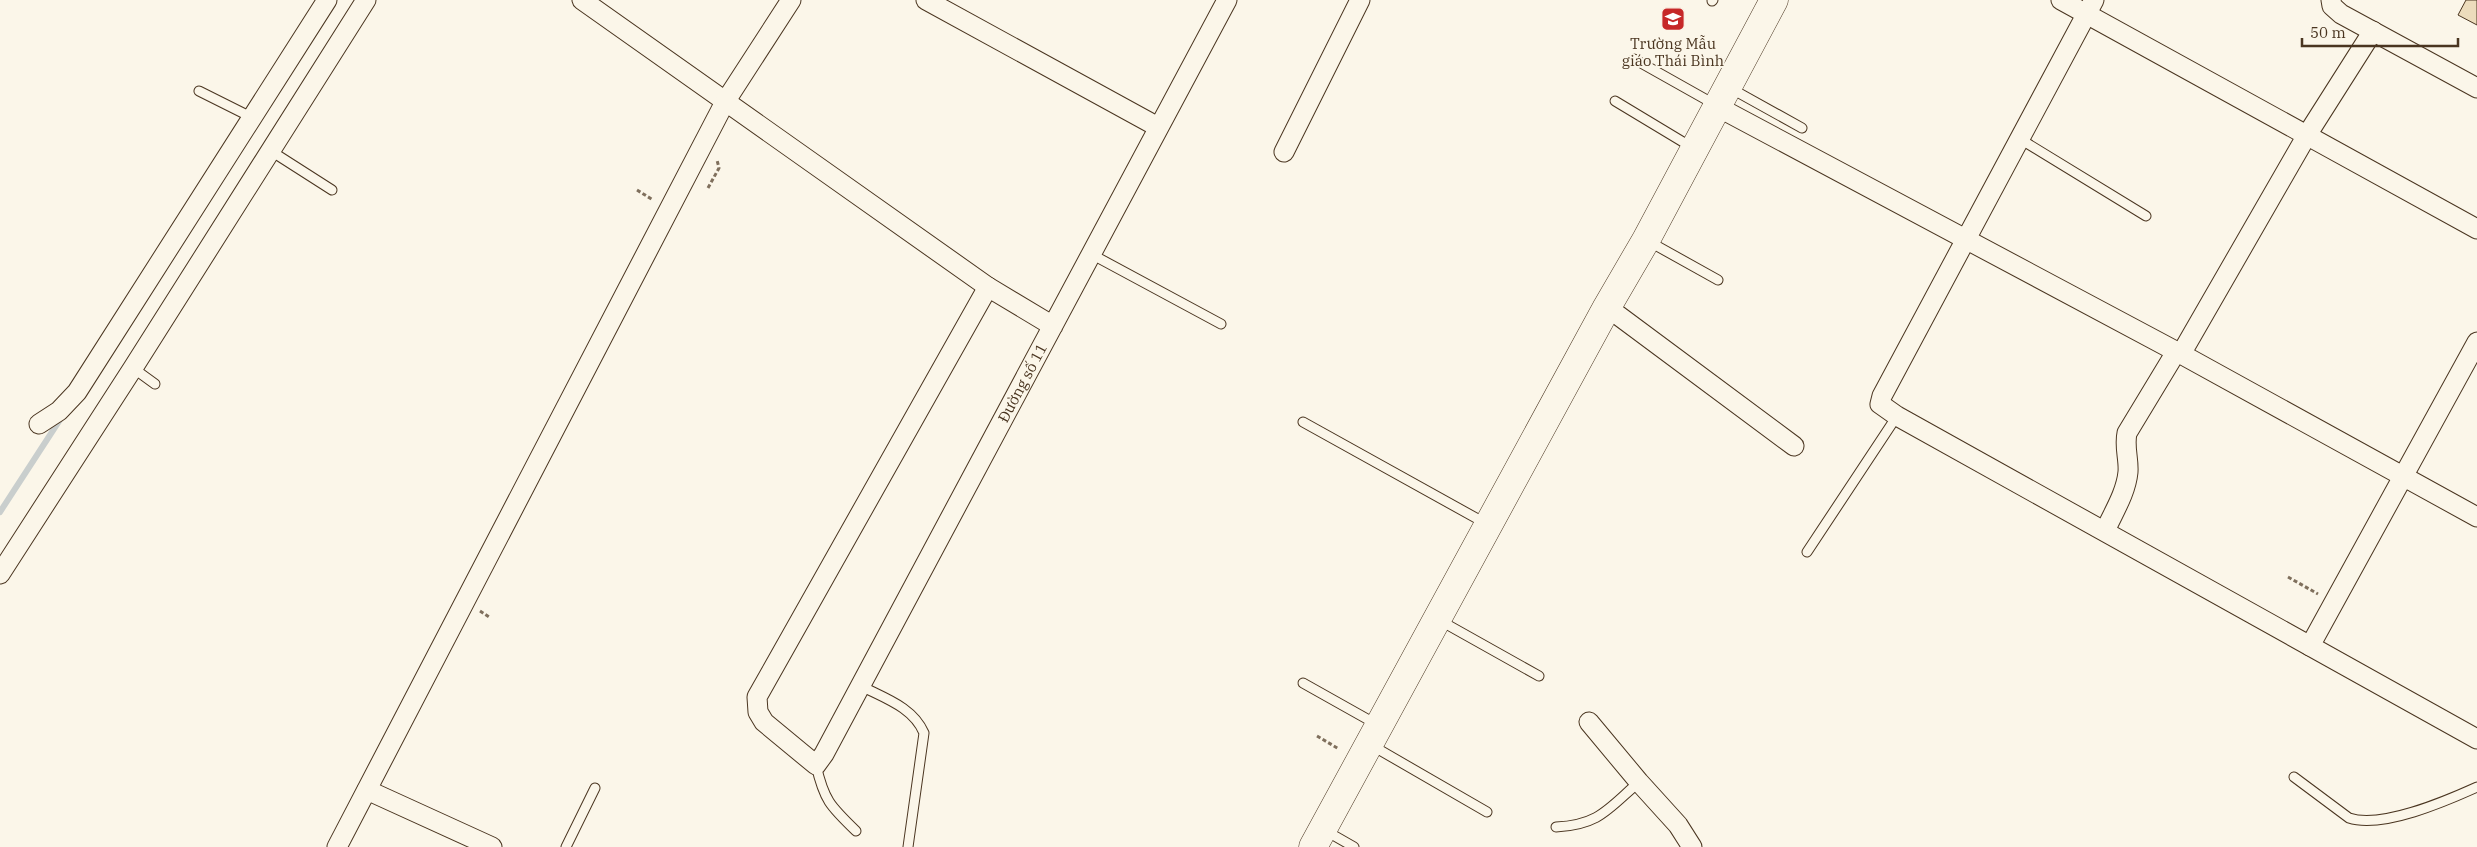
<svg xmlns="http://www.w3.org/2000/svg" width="2477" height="847" font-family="'IBM Plex Serif',serif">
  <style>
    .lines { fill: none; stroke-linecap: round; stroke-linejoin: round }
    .stream { stroke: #c9cecd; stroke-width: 6 }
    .building { fill: #ecdcbc; stroke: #4a3520 }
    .lane-casing { stroke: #4a3520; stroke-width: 11 }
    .street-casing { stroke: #4a3520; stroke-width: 21 }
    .highway-casing { stroke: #4a3520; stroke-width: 29 }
    .path { stroke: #7f6f5c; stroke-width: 3; stroke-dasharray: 4 2.5; stroke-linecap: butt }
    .lane { stroke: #fbf6e9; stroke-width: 9 }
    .street { stroke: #fbf6e9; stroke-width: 19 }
    .highway { stroke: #fbf6e9; stroke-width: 28 }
    .labels { text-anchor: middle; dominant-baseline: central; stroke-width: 4; stroke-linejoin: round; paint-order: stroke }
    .poi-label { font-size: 15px; fill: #4a3520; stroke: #fbf6e9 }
    .street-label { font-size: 15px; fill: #4a3520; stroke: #fbf6e9 }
  </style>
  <rect width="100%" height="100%" fill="#fbf6e9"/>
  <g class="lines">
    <polyline class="stream" points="0,512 63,415"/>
  </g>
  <polygon class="building" points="2466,0 2477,0 2477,25 2458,15"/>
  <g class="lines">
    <g class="lane-casing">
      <g id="lane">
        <polyline points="1712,1 1713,0"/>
        <polyline points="1634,59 1714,104"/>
        <polyline points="1730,88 1802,128"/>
        <polyline points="199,91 253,118"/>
        <polyline points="1615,101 1693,148"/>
        <polyline points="2020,139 2146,216"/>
        <polyline points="271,151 332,190"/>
        <polyline points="1648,241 1718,280"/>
        <polyline points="1091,254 1221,324"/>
        <polyline points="133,368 155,384"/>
        <polyline points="1303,422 1485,523"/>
        <polyline points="1807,552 1897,416"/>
        <polyline points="1439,620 1539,676"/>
        <polyline points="1303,683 1376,724"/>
        <path d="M861 686C884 698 913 707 924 733L908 847"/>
        <polyline points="1371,745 1487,812"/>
        <path d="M816 765C824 800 830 806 856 831"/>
        <path d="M2294 777 2349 818C2382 829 2446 801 2477 787"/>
        <path d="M1556 827C1599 825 1608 809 1639 782"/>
        <polyline points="1326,831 1354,847"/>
        <polyline points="566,847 595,788"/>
      </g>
    </g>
    <g class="street-casing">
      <g id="street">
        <polyline points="582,0 988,287"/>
        <polyline points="926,0 1158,127"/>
        <polyline points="2061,0 2477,229"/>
        <polyline points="2094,0 1882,396 1880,404 1897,416 2477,739"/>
        <polyline points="2331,0 2332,6 2341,14 2477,88"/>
        <polyline points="1716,106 2181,354 2477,517"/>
        <polyline points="1284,152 1360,0"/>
        <polyline points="1607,307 1794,446"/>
        <path id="s1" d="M1053 326 988 287 757 697 758 712 764 722 816 765 824 754C958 503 1091 251 1227 0"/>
        <polyline points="2181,354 2307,135 2373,31"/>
        <polyline points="39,424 59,411 77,392 327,0"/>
        <path d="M2105 531C2113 513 2126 493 2128 472 2129 459 2124 447 2127 433L2176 352"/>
        <polyline points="0,574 133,368 366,0"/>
        <polyline points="2310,646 2477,342"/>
        <polyline points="1589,722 1639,782 1678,825 1692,847"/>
        <polyline points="367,790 492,847"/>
        <polyline points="337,847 725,102 791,0"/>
      </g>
    </g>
    <g class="highway-casing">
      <polyline id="highway" points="1313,847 1607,307 1646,240 1774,0"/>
    </g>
    <g class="path">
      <polyline points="708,188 719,168 717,160"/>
      <polyline points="637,190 653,200"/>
      <polyline points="2288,577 2318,594"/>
      <polyline points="480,611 489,617"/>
      <polyline points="1317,736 1339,749"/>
    </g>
    <use href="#lane" class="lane"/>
    <use href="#street" class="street"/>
    <use href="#highway" class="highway"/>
  </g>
  <defs>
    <g id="school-square" transform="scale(1.25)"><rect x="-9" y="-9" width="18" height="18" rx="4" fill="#c62828" stroke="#fbf6e9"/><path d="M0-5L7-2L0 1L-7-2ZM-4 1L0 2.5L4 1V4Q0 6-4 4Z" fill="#fff"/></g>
  </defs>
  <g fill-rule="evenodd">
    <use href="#school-square" x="1673" y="19"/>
  </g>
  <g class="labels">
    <g class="poi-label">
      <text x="1673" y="43">Trường Mẫu<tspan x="1673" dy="17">giáo Thái Bình</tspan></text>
    </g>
    <g class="street-label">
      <text stroke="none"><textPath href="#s1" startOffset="1075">Đường số 11</textPath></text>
    </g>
  </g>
  <path d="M2302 38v8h156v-8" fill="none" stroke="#4a3520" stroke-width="2.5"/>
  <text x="2310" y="38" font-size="15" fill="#4a3520" stroke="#fbf6e9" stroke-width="4" paint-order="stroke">50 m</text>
</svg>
